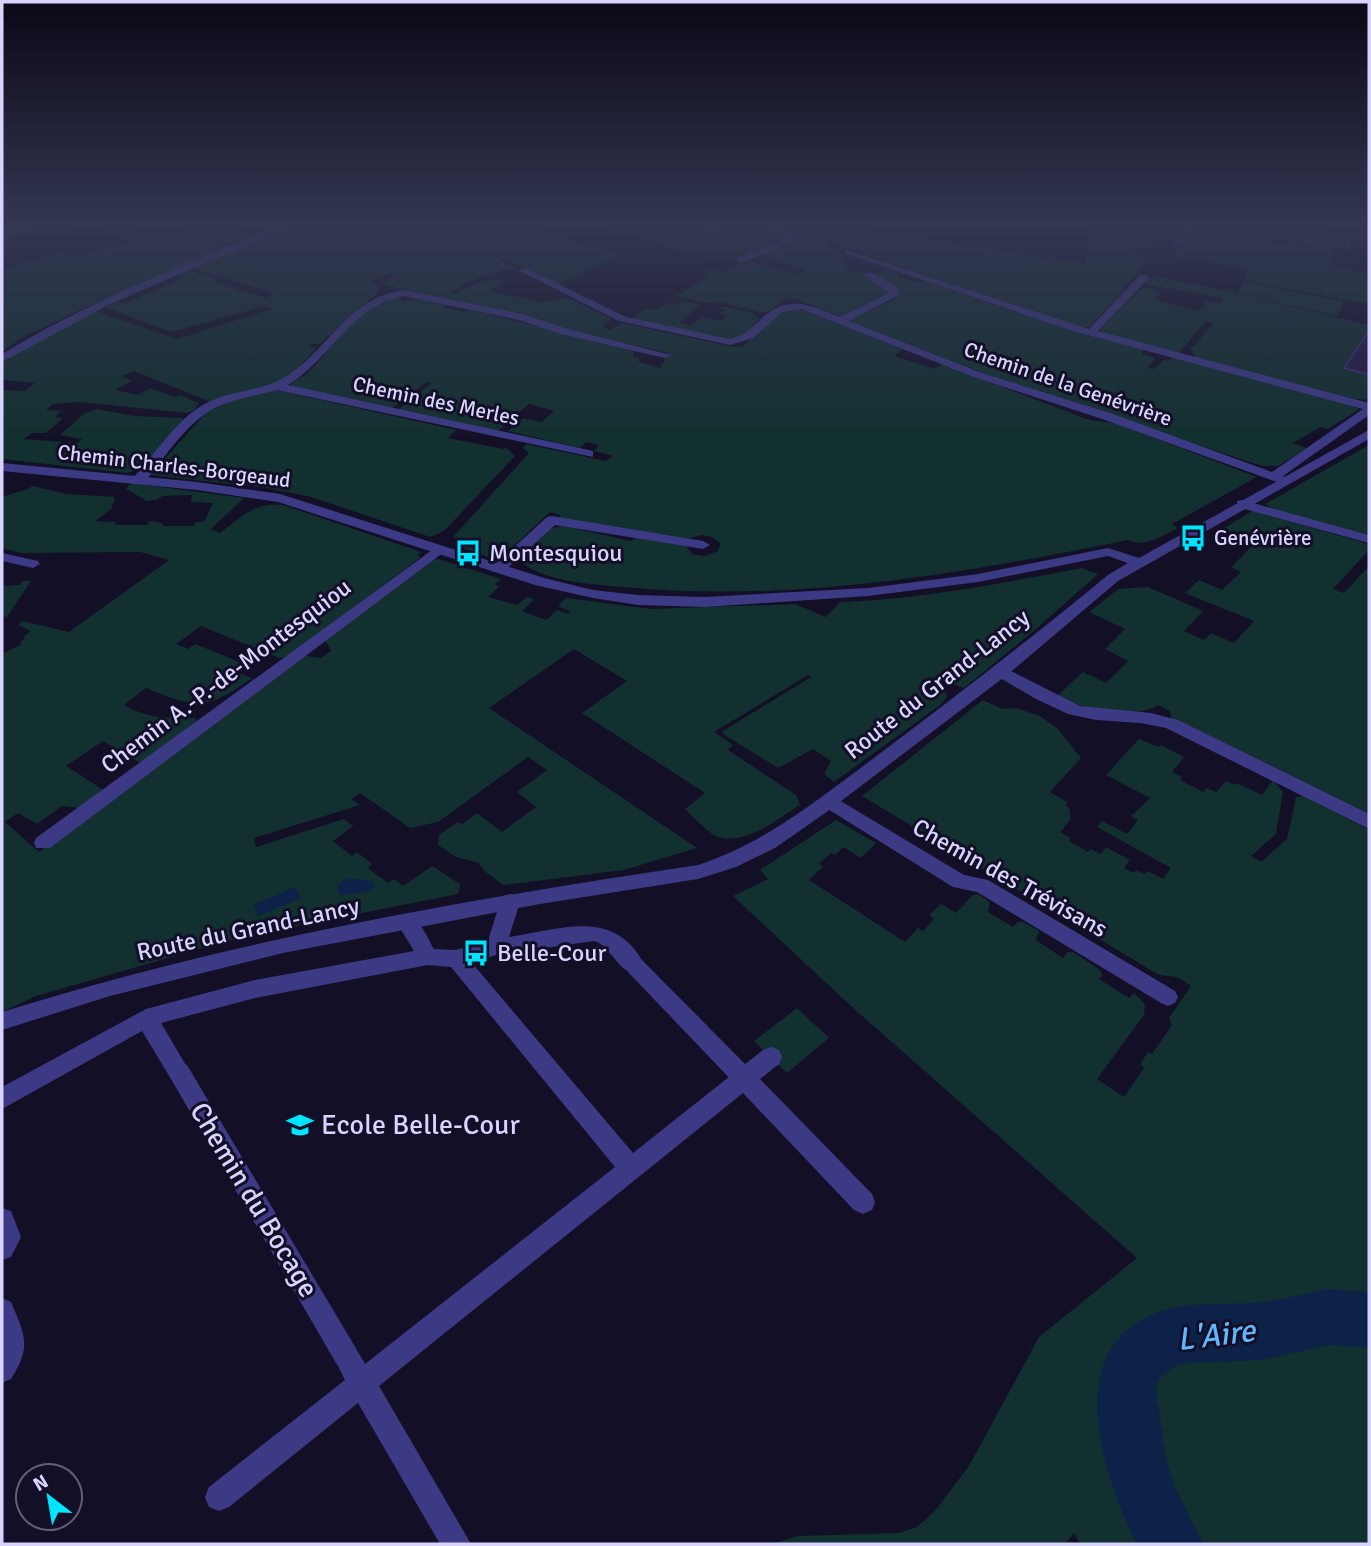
<svg xmlns="http://www.w3.org/2000/svg" width="1371" height="1546" font-family="Signika,sans-serif">
  <style>
    .green { fill: #12302f }
    .water { fill: #0c2248 }
    .lines { fill: none; stroke-linecap: round; stroke-linejoin: round }
    .river { fill: #0c2248; fill-rule: evenodd }
    .building { fill: #241b47; stroke: #3b2d73; stroke-width: 2 }
    .pedestrian { fill: #3d3a85; fill-rule: evenodd }
    .minor { fill: #3d3a85; fill-rule: evenodd }
    .tertiary { fill: #3d3a85; fill-rule: evenodd }
    .labels { text-anchor: middle; dominant-baseline: central; stroke-width: 6; stroke-linejoin: round; paint-order: stroke }
    .far-street-label { font-size: 21px; fill: #d9d4ff; stroke: #130f26 }
    .far-poi-label { font-size: 21px; fill: #d9d4ff; stroke: #130f26; text-anchor: start }
    .poi-label { font-size: 24px; fill: #d9d4ff; stroke: #130f26; text-anchor: start }
    .street-label { font-size: 24px; fill: #d9d4ff; stroke: #130f26 }
    .near-poi-label { font-size: 28px; fill: #d9d4ff; stroke: #130f26; text-anchor: start }
    .near-street-label { font-size: 28px; fill: #d9d4ff; stroke: #130f26 }
    .near-water-label { font-size: 32px; font-style: italic; fill: #62b6ff; stroke: #130f26 }
  </style>
  <rect width="100%" height="100%" fill="#130f26"/>
  <g class="green">
    <path d="M82 224H132C142 237 146 241 162 238L161 235 186 230 185 227 189 224H242L233 228 259 236 235 245 218 240 213 242 226 248 111 299 106 298 23 337 2 352V271L26 263 20 261H32L61 251 77 258 131 240 99 225 2 239V236Z"/>
    <path d="M295 224H544L537 228 620 255 558 284 496 255 500 261 517 269C492 271 465 279 449 294L453 295C470 287 486 276 504 280L489 291 541 302 568 298 610 318 609 321 602 326 610 330 622 323 733 347 744 346C759 329 772 311 795 307L903 349 894 356 934 369 942 364 1089 420 1115 423 1257 477 1172 524 1178 528C1162 536 1145 548 1128 540 960 574 796 603 623 587 590 584 544 582 518 560L548 529 563 526 631 541 636 538 686 546 692 554 705 556 718 551 721 544 712 537 701 535 689 539 560 518V515L550 512 505 554 492 558 457 546 454 536 529 453 523 448 526 444 606 461 613 456 594 451 599 445 586 442 580 448 508 431 523 418 541 422 554 411 529 404 498 431 399 409 432 383 427 382 392 408 292 387 291 383C297 379 305 376 310 371 334 348 353 309 388 302V298L400 297 401 301 420 299 446 305 444 308 466 312 469 309 634 351 633 357H639V362L660 368 669 353 568 330 527 316 384 285 395 275 391 273 370 281 379 287 378 292 319 344H312L309 347 316 348 295 372 279 382 211 402 134 371 121 376 132 381 115 390 138 395 150 388 174 397 180 395 199 403 193 411 187 413 80 402 53 404 46 410 61 411 55 417 63 418 46 433H32L24 439 78 443 82 439 60 435 85 413 97 409 134 416 182 418 184 421 160 445 164 446 140 469 127 473 2 459V390L25 391 35 383 2 380V363L31 343 95 311 177 339 272 309 266 306 171 332 105 307 117 301 125 304 185 277 177 273 190 271 214 278 215 283 266 298 274 293 191 268Z"/>
    <polygon points="597,224 738,224 712,231 757,225 764,226 784,240 732,261 715,261"/>
    <path d="M772 224H857L855 227 1085 264 1091 224H1183L1173 230 1176 232 1169 241 1155 240 1149 248 1132 249V252L1146 257 1138 271 1141 274 1137 273 1122 289 1125 290 1089 327 1079 328 865 255 866 252C851 249 841 249 830 235L792 236Z"/>
    <polygon points="1199,224 1327,224 1329,231 1369,235 1369,239 1348,237 1351,250 1196,229"/>
    <polygon points="1199,232 1333,249 1331,266 1369,274 1369,304 1244,281 1250,268 1171,256 1191,234"/>
    <polygon points="826,237 845,261 841,263 850,266 845,270 859,271 887,289 890,293 842,317 796,299 786,299 768,312 760,312 721,302 705,303 675,296 710,277 703,272 712,269 721,272 749,261 797,275 805,270 763,256 763,254 790,246 797,239"/>
    <polygon points="884,270 899,274 898,277 918,283 928,282 1076,332 1143,349 1142,354 1155,358 1148,368 1155,369 1163,360 1169,361 1172,357 1347,404 1359,409 1328,429 1320,427 1293,443 1307,448 1278,466 1262,466 1001,380 851,322 851,319 898,297 894,288 874,275"/>
    <polygon points="1152,276 1237,293 1244,282 1343,301 1338,316 1237,294 1369,325 1369,400 1355,399 1197,359 1191,349 1213,324 1206,321 1178,354 1105,335 1100,329 1142,288 1156,289 1154,291 1161,293 1155,300 1200,311 1206,304 1202,302 1203,300 1219,304 1224,298 1144,284"/>
    <polygon points="684,301 700,305 680,322 690,326 703,317 721,321 726,316 719,314 725,310 716,307 720,306 752,313 759,319 742,337 728,339 630,319 646,308 655,310 667,303 675,305"/>
    <polygon points="271,389 456,430 448,438 503,449 505,447 515,456 444,531 430,537 311,497 267,488 150,475 207,412 228,402"/>
    <polygon points="1369,445 1369,535 1273,509 1265,504"/>
    <path d="M131 483 244 498 211 529 220 533C240 518 256 501 283 505L421 552 418 556 421 557 287 657 279 658 201 626 176 644 188 649 195 644 242 663 233 671 252 678C205 711 198 709 146 688L124 705C145 718 171 719 195 718L198 724 140 763 103 741 66 766 105 791 78 808 62 806 37 824 18 813 5 822 39 852 305 656 321 658 331 651 325 640 433 560 439 559 501 579 495 584 499 587 488 597 517 605 527 597 534 599 522 611 546 620 557 610 568 614 571 612 558 606 566 598 651 609 795 604 826 617 840 602C923 599 1001 583 1082 568L1098 574 1036 629 964 688 947 682 942 691 947 693V697L940 705 834 782 824 774 831 761 813 749 778 768 723 734V731L811 677 808 675 714 732 733 745 728 750 796 795 800 805C777 819 742 849 714 835 704 829 694 817 685 809L705 793 582 713 627 681 574 649 489 708 697 848 624 870 503 885 483 870 479 863 456 857 438 845 439 835 458 822 462 824 477 813 502 832 536 807 517 792 547 770 528 757 438 822 410 828 360 793 351 799 360 805 254 838 256 847 344 819 353 826 333 841 352 856 357 852 372 864 368 868 388 883 394 879 403 886 432 866 460 884 458 894 241 937 36 996 2 1012V654L22 644 20 642 25 638 23 637 31 631 18 625 22 621 69 632 169 560 140 552 21 553 2 548V497C12 493 22 492 33 486L67 494 115 497 111 509 95 521 116 522 115 525H147L149 521 163 523V526H194L196 522H204L213 503 191 502 192 495 163 496 156 500 147 501 126 489Z"/>
    <path d="M1252 511 1369 544V550L1333 589 1344 593 1369 566V815L1172 720 1170 711 1158 705C1137 721 1078 707 1056 697L1083 672 1106 683 1128 661 1105 649 1125 629 1089 612 1118 589 1148 587 1203 611 1184 631 1204 640 1211 633 1234 643 1254 621 1185 593 1199 580 1222 590 1241 572 1231 567 1255 543 1223 529Z"/>
    <polygon points="23,581 31,581 7,617 2,616 2,586 20,585"/>
    <polygon points="983,700 1002,709 1016,708 1040,716 1058,729 1081,758 1050,792 1067,802 1066,805 1069,808 1071,819 1060,832 1071,838 1069,841 1088,852 1090,849 1101,854 1106,847 1130,860 1124,868 1134,873 1136,870 1144,874 1148,871 1163,879 1171,868 1097,827 1102,821 1127,834 1138,820 1131,816 1150,798 1106,775 1139,739 1159,747 1161,745 1184,757 1172,772 1182,777 1180,780 1203,792 1207,788 1216,792 1226,781 1235,785 1237,783 1262,795 1273,780 1283,792 1276,834 1251,856 1261,862 1287,839 1296,797 1303,796 1369,830 1369,1544 1080,1544 1074,1533 1065,1544 772,1544 798,1536 899,1533 917,1527 934,1512 969,1466 1039,1337 1137,1258 852,1007 733,896 768,879 760,870 836,820 876,843 861,858 843,847 835,855 831,853 819,864 823,867 809,880 905,942 918,928 923,931 934,919 929,915 941,904 956,913 973,895 978,894 990,902 988,912 1013,927 1018,922 1024,922 1039,931 1036,940 1063,958 1068,952 1073,952 1100,970 1102,976 1099,979 1129,998 1134,993 1145,1004 1144,1015 1097,1079 1124,1097 1144,1068 1140,1064 1148,1052 1152,1054 1172,1025 1169,1018 1191,986 1177,977 1159,975 862,796"/>
    <polygon points="797,1008 829,1038 787,1073 754,1041"/>
  </g>
  <g class="water">
    <polygon points="348,878 373,881 376,887 367,892 341,895 338,891 338,885"/>
    <polygon points="295,887 301,898 258,916 253,905"/>
  </g>
  <g class="lines">
    <path class="river" d="M1329 1289 1369 1292V1348L1329 1345 1262 1360 1190 1363 1177 1365 1161 1377 1156 1386 1165 1456 1175 1487 1203 1544H1137C1101 1472 1058 1343 1165 1310 1196 1301 1229 1306 1261 1302 1283 1300 1307 1293 1329 1289Z"/>
  </g>
  <polygon class="building" points="1369,331 1369,375 1344,368"/>
  <g class="lines">
    <g class="pedestrian">
      <polygon points="635,957 642,960 752,1071 755,1078 752,1085 744,1088 736,1085 628,972 625,966 628,960"/>
      <polygon points="179,1062 187,1065 354,1345 358,1354 354,1363 345,1367 336,1363 171,1079 168,1072 171,1065"/>
    </g>
    <g class="minor">
      <polygon points="46,224 75,224 2,235 2,229"/>
      <path d="M284 224H296L110 304 2 362V354C91 300 187 263 284 224Z"/>
      <polygon points="726,224 750,224 712,232 707,229"/>
      <polygon points="762,224 773,224 793,237 794,242 743,262 737,262 737,258 785,240"/>
      <polygon points="1188,224 1197,224 1180,246 1174,246 1172,244"/>
      <path d="M846 250 1089 329 1140 275H1148V279L1098 331 1369 403V415L1283 476 1292 481 1285 485 1105 420 974 377 801 309 782 312 753 338 730 345 619 321 518 270 526 268 626 317 730 339C742 336 749 330 758 322 787 293 807 304 840 317L889 293 863 274 871 272 897 287 900 294 849 321 982 373 1113 414 1272 472 1363 409 1073 331 846 254Z"/>
      <path d="M404 290 522 314 568 329 671 355 665 358 561 334 519 320 404 296C352 305 330 360 288 385L589 450 593 451V457L277 390C258 395 237 398 219 406 187 420 165 458 143 484H133V478C157 452 180 413 213 400 238 390 267 390 290 374 332 345 347 299 404 290Z"/>
      <polygon points="1242,500 1369,535 1369,543 1237,507 1237,501"/>
      <polygon points="552,516 703,541 710,545 703,549 555,525 503,572 493,572 491,569 493,566 547,517"/>
      <polygon points="439,545 446,549 444,552 50,848 36,848 34,843 36,838"/>
      <polygon points="2,553 38,561 40,564 33,568 2,561"/>
      <polygon points="1001,666 1080,706 1151,713 1178,720 1369,814 1369,829 1166,728 1140,723 1096,720 1068,714 1036,699 995,675 993,671 995,667"/>
      <polygon points="829,794 964,875 988,880 1175,991 1178,997 1175,1003 1168,1006 1161,1003 977,892 953,887 823,806 820,801 823,796"/>
      <path d="M510 894 517 896 520 902 509 937C561 929 616 907 645 966L642 972C620 980 613 946 594 941L496 955 472 963 633 1153 763 1050 771 1047 779 1050 782 1057 779 1064 760 1079 872 1194 875 1202 872 1210 863 1214 854 1210 743 1093 379 1386 471 1544H440L358 1403 229 1507 219 1511 209 1507 205 1497 209 1487 345 1380 332 1354 336 1345 345 1341 354 1345 365 1364 615 1167 451 967 428 965 255 998 161 1023 190 1072 187 1079 179 1082 171 1079 142 1031 2 1109V1087L146 1009 255 980 414 951 397 923 400 917C418 911 426 936 434 949L456 950 488 941 500 902 503 896Z"/>
      <polygon points="2,1208 11,1211 21,1237 11,1257 2,1260"/>
      <path d="M2 1298 11 1302C25 1335 32 1347 11 1379L2 1383Z"/>
    </g>
    <path class="tertiary" d="M1369 430V439L1118 581 1007 675 828 811 775 848 736 867 698 879 540 904 283 953 110 996 2 1030V1012C229 941 463 900 698 865 766 843 821 797 878 755 956 696 1033 637 1108 575L1128 563 1108 556 978 582 868 596 705 607 638 605 593 598 535 585 278 502 197 490 2 471V463L197 482 280 494 544 578 593 590 638 595 705 597 868 588 978 574 1108 548 1139 558Z"/>
  </g>
  <linearGradient id="sky" x2="0" y2="1"><stop stop-color="#0a0815"/><stop offset="0.51" stop-color="#333752"/><stop offset="1" stop-color="#333752" stop-opacity="0"/></linearGradient>
  <rect width="1371" height="441" fill="url(#sky)"/>
  <defs>
    <g id="bus-bare" transform="scale(2.1)"><path d="M-5-6H5V4H4V6H2V4H-2V6H-4V4H-5ZM-3.5-4V0h7V-4ZM-3.5 1.2v1.5H-2V1.2ZM2 1.2v1.5H3.5V1.2Z" fill="#00e5ff" stroke="#130f26" stroke-width="2.5" paint-order="stroke"/></g>
    <g id="school-bare" transform="scale(2.1)"><path d="M0-5L7-2L0 1L-7-2ZM-4 1L0 2.5L4 1V4Q0 6-4 4Z" fill="#00e5ff" stroke="#130f26" stroke-width="2.5" paint-order="stroke"/></g>
  </defs>
  <g fill-rule="evenodd">
    <use href="#bus-bare" x="1193" y="538"/>
    <use href="#bus-bare" x="468" y="553"/>
    <use href="#bus-bare" x="476" y="953"/>
    <use href="#school-bare" x="300" y="1125"/>
  </g>
  <g class="labels">
    <g class="far-street-label">
      <text transform="translate(1068 384) rotate(19)">Chemin de la Genévrière</text>
      <text transform="translate(436 401) rotate(12)">Chemin des Merles</text>
      <text transform="translate(174 466) rotate(7)">Chemin Charles-Borgeaud</text>
    </g>
    <g class="far-poi-label">
      <text x="1214" y="538">Genévrière</text>
    </g>
    <g class="poi-label">
      <text x="489" y="553">Montesquiou</text>
      <text x="497" y="953">Belle-Cour</text>
    </g>
    <g class="street-label">
      <text transform="translate(226 676) rotate(-37)">Chemin A.-P.-de-Montesquiou</text>
      <text transform="translate(937 684) rotate(-38)">Route du Grand-Lancy</text>
      <text transform="translate(1010 878) rotate(29)">Chemin des Trévisans</text>
      <text transform="translate(248 929) rotate(-12)">Route du Grand-Lancy</text>
    </g>
    <g class="near-poi-label">
      <text x="321" y="1125">Ecole Belle-Cour</text>
    </g>
    <g class="near-street-label">
      <text transform="translate(254 1200) rotate(59)">Chemin du Bocage</text>
    </g>
    <g class="near-water-label">
      <text transform="translate(1216 1335) rotate(-7)">L'Aire</text>
    </g>
  </g>
  <rect width="1371" height="1546" fill="none" stroke="#d9d4ff" stroke-width="7"/>
  <g transform="translate(49 1497) rotate(329)"><circle r="33" fill="#130f26" stroke="#625e7d" stroke-width="2"/>
  <path d="M0-5L12 26L0 18L-12 26Z" fill="#00e5ff"/>
  <text y="-10" font-size="19" font-weight="bold" text-anchor="middle" fill="#d9d4ff">N</text>
  </g>
</svg>
